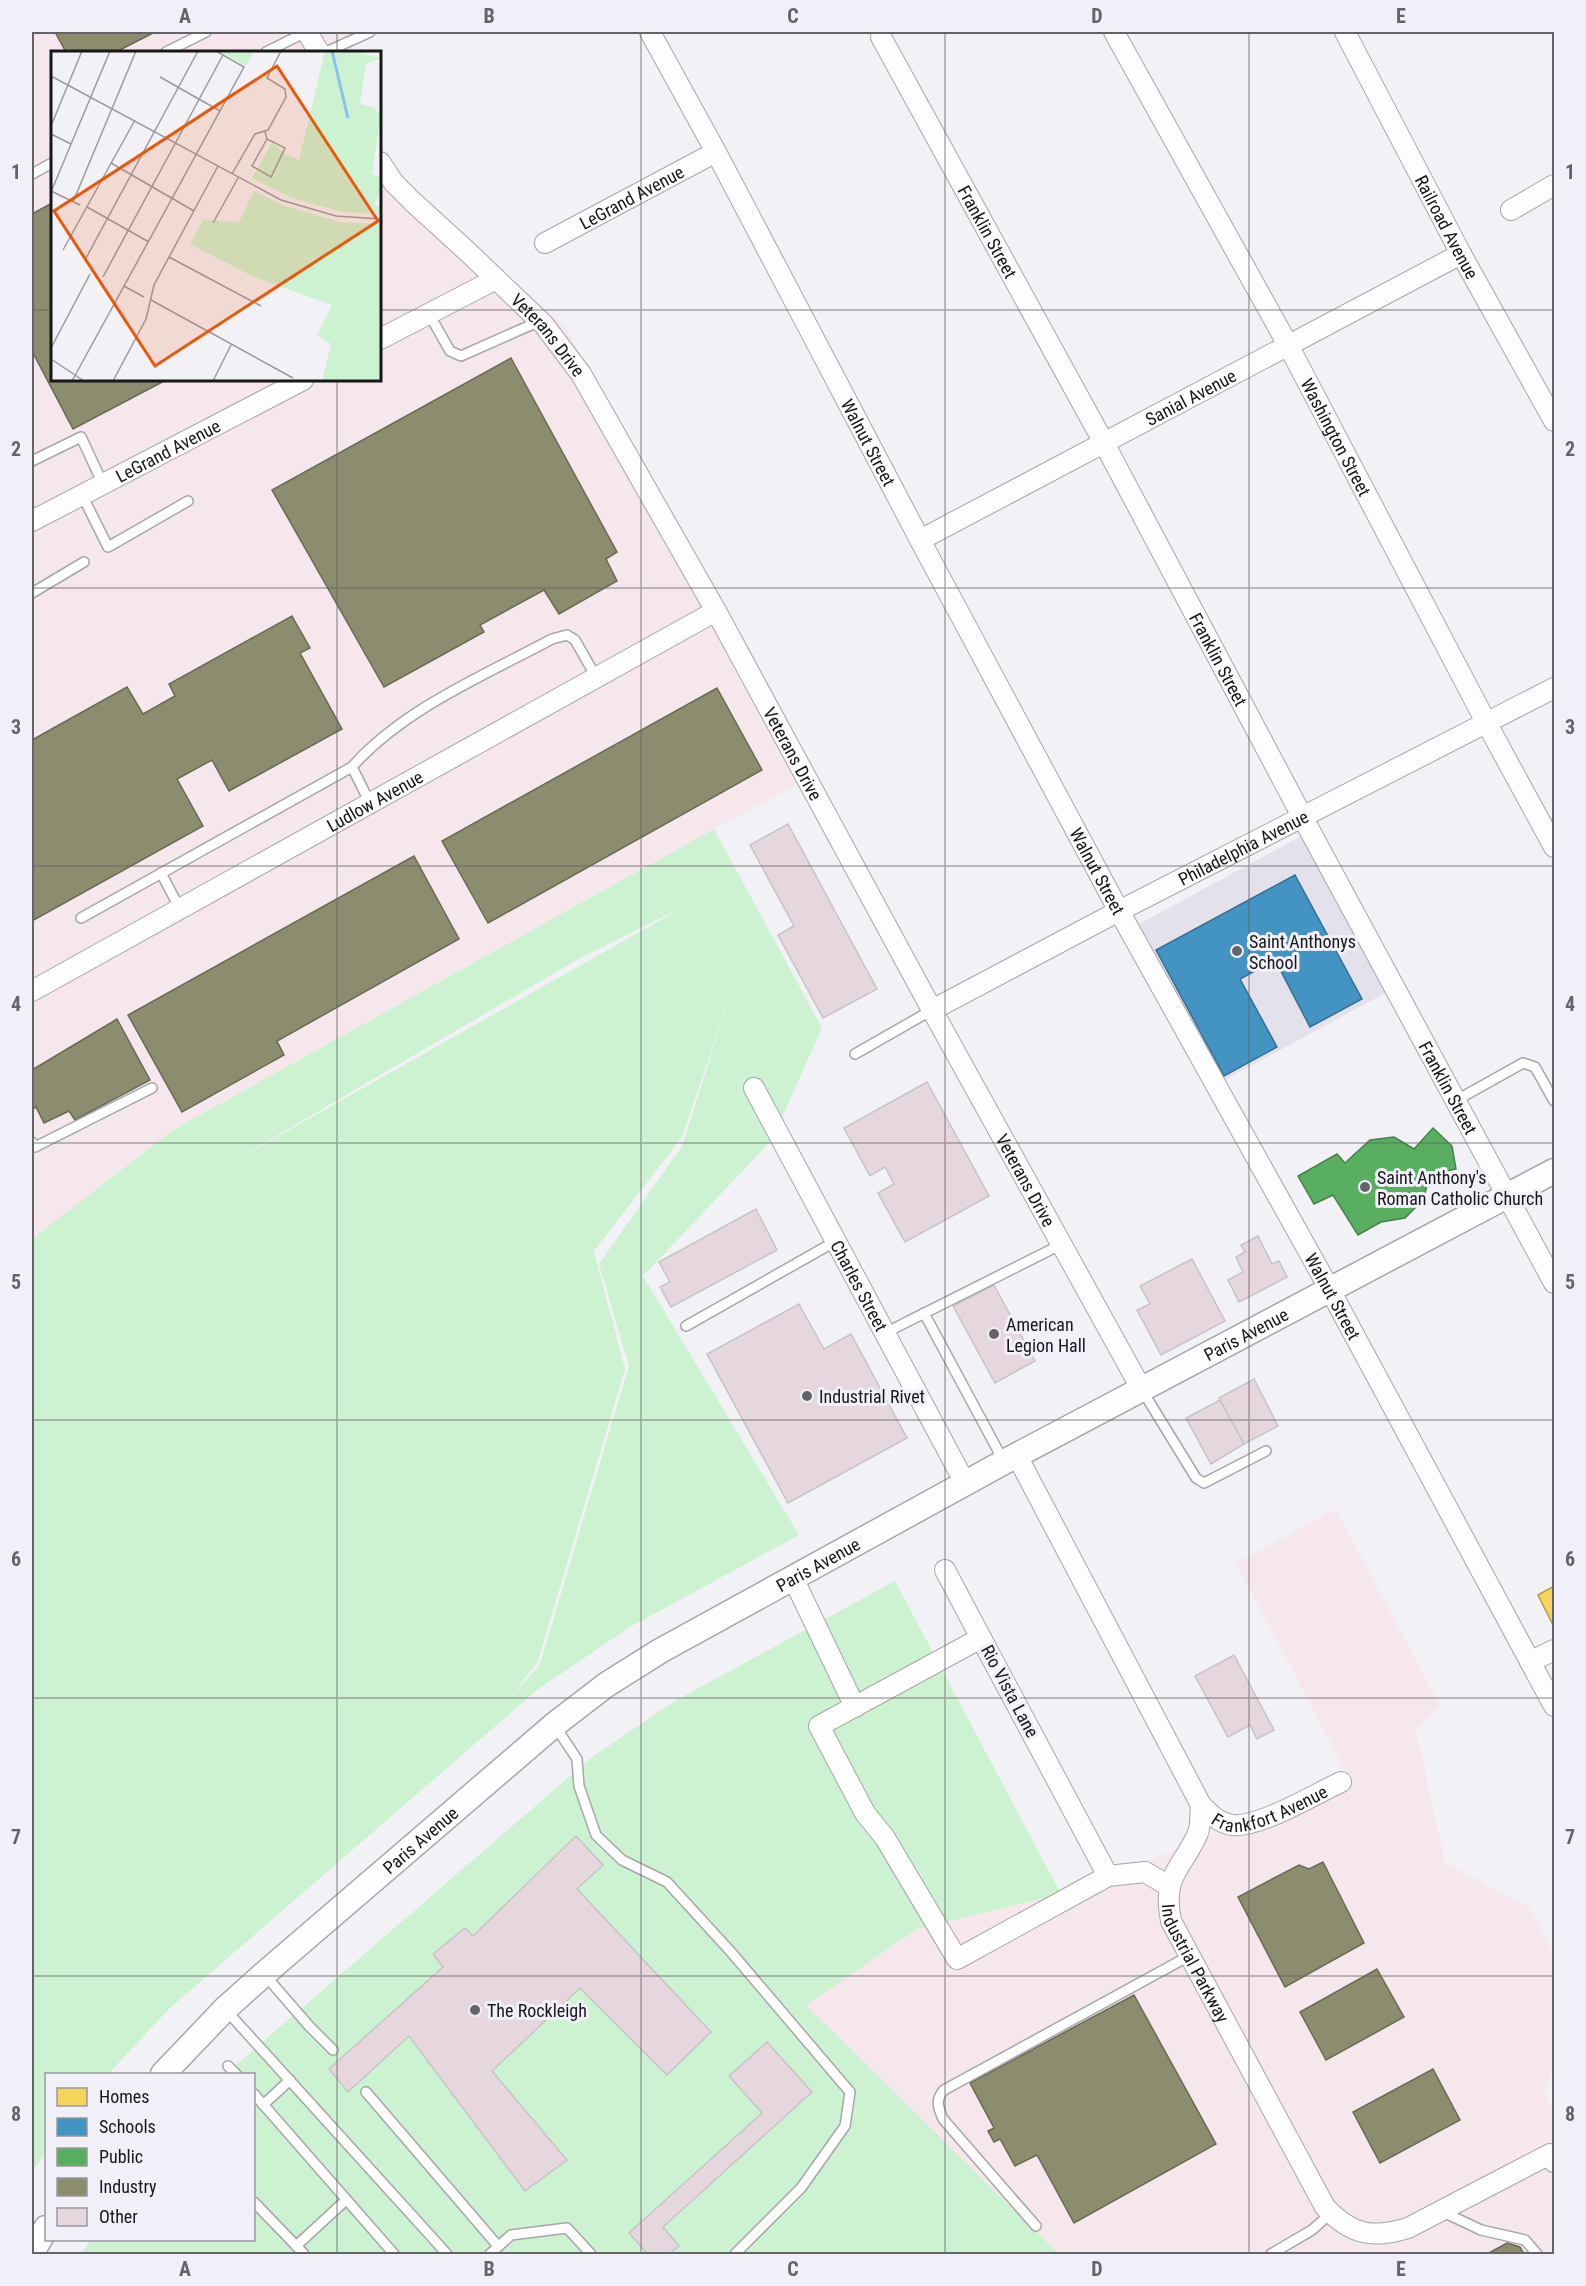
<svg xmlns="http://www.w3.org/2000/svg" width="1586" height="2286" font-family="'Roboto Condensed',sans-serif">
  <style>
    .built { fill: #e3e2ec }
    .industrial { fill: #f6e7ec }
    .green { fill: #cdf2d1; fill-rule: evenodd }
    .homes { fill: #f6d55c; stroke: #b39c48; stroke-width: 1.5 }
    .schools { fill: #4393c3; stroke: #366e90; stroke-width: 1.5 }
    .public { fill: #5aae61; stroke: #46814c; stroke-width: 1.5 }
    .industry { fill: #8c8c6e; stroke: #696955; stroke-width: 1.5 }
    .building { fill: #e6d6de; stroke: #c6c3c6; stroke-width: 1.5 }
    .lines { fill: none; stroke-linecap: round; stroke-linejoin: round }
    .service-casing { stroke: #a7a6aa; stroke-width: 12 }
    .minor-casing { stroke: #a7a6aa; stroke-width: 22 }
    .tertiary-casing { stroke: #a7a6aa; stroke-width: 27 }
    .service { stroke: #fdfdfe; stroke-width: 9 }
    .minor { stroke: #fdfdfe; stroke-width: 20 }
    .tertiary { stroke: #fdfdfe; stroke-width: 24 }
    .grid { fill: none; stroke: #646367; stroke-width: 1.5; stroke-opacity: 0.55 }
    .poi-dot { fill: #646367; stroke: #f1eff8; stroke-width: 2 }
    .labels { text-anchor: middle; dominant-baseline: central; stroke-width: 6; stroke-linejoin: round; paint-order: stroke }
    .street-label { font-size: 18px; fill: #17171a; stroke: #f1eff8 }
    .poi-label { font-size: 18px; fill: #17171a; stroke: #f1eff8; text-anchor: start }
    .inset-river { fill: none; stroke: #88c1f2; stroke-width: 3 }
    .inset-road { fill: none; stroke: #9a9a9e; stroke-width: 1.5 }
    .view { fill: #e8590c; fill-opacity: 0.15; stroke: #e8590c; stroke-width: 3 }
    .inset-edge { fill: none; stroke: #17171a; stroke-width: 3 }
    .neatline { fill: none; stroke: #646367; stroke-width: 2 }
    .grid-label { font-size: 20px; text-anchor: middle; font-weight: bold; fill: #646367 }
  </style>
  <rect width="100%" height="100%" fill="#f2f1f6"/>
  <polygon class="built" points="1305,834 1389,991 1223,1081 1139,924"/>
  <g class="industrial">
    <polygon points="32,32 361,32 319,52 52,52 52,380 380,380 380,160 565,326 812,777 714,829 173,1130 32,1239"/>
    <polygon points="1336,1509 1440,1705 1416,1731 1445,1862 1530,1908 1554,1955 1554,2067 1544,2090 1554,2113 1554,2254 1059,2254 805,2005 917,1929 1061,1894 1351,1782 1236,1563"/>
  </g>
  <g class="green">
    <path d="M714 829 822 1028 772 1140 643 1276 799 1535 630 1627 537 1690 170 2008 108 2074H46V2151L32 2173V1239L173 1130ZM673 912V913L206 1177 580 958ZM730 996 682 1146 599 1264 629 1366 540 1664 509 1700 538 1661 625 1369 594 1251 682 1137Z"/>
    <polygon points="895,1581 1061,1894 917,1929 806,2005 1059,2254 81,2254 91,2240 254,2240 254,2074 226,2074 228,2072 592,1757 675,1701"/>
  </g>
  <polygon class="homes" points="1554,1586 1554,1624 1553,1625 1538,1595"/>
  <polygon class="schools" points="1295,875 1362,999 1310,1027 1275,960 1240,979 1277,1047 1224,1076 1156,950"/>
  <polygon class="public" points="1433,1128 1452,1146 1456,1169 1429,1175 1424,1199 1405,1218 1381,1222 1358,1235 1333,1195 1314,1204 1298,1176 1337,1154 1345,1163 1370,1140 1394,1137 1414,1149"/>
  <g class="industry">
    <polygon points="55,32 155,32 116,52 66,52"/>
    <polygon points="52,203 52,380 166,380 73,429 32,351 32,214"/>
    <polygon points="511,358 617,552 606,559 617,581 559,614 544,590 480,625 484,632 384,687 272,490"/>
    <polygon points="292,616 310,648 300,653 342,729 229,791 212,760 177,779 203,826 32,921 32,740 127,687 143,714 175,696 169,684"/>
    <polygon points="717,688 762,770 488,923 442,841"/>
    <polygon points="414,856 459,939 277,1041 284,1055 182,1112 128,1015"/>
    <polygon points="117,1019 150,1080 75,1120 69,1111 44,1123 36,1107 32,1110 32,1070"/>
    <polygon points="1323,1862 1364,1943 1285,1987 1238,1897 1299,1865 1309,1869"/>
    <polygon points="1377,1969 1404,2017 1326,2060 1300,2012"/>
    <polygon points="1134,1995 1216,2144 1074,2223 1037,2155 1015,2166 1000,2139 994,2142 988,2131 994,2128 970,2083"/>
    <polygon points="1433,2069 1460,2120 1380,2163 1353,2112"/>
    <polygon points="1507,2243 1520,2247 1524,2254 1487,2254"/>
  </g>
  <g class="building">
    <polygon points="788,824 877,989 823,1018 778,935 794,926 750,845"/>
    <polygon points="927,1082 989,1196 905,1242 878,1193 894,1184 885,1167 870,1176 844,1128"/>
    <polygon points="756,1209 777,1250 671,1307 660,1287 670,1282 659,1262"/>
    <polygon points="1258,1236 1272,1264 1279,1261 1287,1277 1239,1302 1228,1280 1243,1272 1236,1257 1245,1252 1241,1245"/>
    <polygon points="1192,1259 1225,1321 1161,1355 1137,1310 1150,1304 1140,1286"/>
    <polygon points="994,1285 1035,1361 995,1383 953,1306"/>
    <polygon points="799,1304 824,1349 851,1334 907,1438 788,1503 707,1354"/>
    <polygon points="1254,1379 1278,1426 1244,1444 1219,1398"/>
    <polygon points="1220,1400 1244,1444 1211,1464 1186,1418"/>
    <polygon points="1234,1655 1274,1730 1257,1739 1250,1725 1228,1737 1195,1676"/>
    <polygon points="576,1836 603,1865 577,1889 711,2032 667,2075 580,1988 492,2071 567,2160 525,2191 409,2036 348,2092 329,2069 443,1967 433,1954 465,1928 473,1936"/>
    <polygon points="767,2042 812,2092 663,2227 679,2246 669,2254 648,2254 629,2233 762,2113 729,2076"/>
  </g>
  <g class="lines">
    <g class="service-casing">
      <g id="service">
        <polyline points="166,52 206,32"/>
        <polyline points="266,52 306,32"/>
        <polyline points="326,52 370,32"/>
        <polyline points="32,174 52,163"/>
        <polyline points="429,314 450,351 461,356 540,321"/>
        <polyline points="32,461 81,437 103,484"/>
        <polyline points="82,495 108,547 188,501"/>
        <polyline points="32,593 84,562"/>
        <polyline points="352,767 370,803"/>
        <polyline points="161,873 180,909"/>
        <path d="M81 918 352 767C403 709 485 675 552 639L567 635 575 640 596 677"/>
        <polyline points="855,1054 932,1010"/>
        <polyline points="1455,1101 1523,1063 1535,1067 1554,1101"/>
        <polyline points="32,1142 35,1147 152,1088"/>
        <polyline points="924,1313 1003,1460"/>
        <polyline points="686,1326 836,1241"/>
        <polyline points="885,1333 1062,1244"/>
        <polyline points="1142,1390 1196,1478 1204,1483 1266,1451"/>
        <polyline points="555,1726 577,1759 579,1786 596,1835 622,1860 667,1882 731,1952 850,2092 845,2126 801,2188 735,2254"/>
        <polyline points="264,1974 310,2027 333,2050"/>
        <polyline points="225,2009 447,2254"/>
        <polyline points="228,2066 236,2074"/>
        <polyline points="366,2092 498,2246"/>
        <polyline points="254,2094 394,2254"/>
        <polyline points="263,2105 290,2080"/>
        <polyline points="254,2202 304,2254"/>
        <polyline points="1441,2211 1481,2230 1525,2240 1537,2254"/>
        <path d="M1036 2226 943 2119C938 2107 935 2100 944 2090L1189 1956"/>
        <polyline points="296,2246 346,2200"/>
        <polyline points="490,2254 511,2235 567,2228 591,2254"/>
        <polyline points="1271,2254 1312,2230 1331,2213"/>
      </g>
    </g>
    <g class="minor-casing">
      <g id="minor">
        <polyline points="307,32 319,52"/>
        <path id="s1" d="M650 32 716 152 920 540 1119 911 1330 1290 1554 1706"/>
        <path id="s2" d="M1114 32 1288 345 1486 722 1554 847"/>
        <path id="s3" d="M1345 32 1461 254 1554 421"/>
        <path id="s4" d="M881 37 1104 443 1303 818 1554 1283"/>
        <path id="s5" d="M380 162 394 183 413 202 470 254 544 325 581 374 716 611 932 1010 1142 1390"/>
        <polyline points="1511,210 1554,185"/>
        <path id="s6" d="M545 243 716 152"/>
        <polyline points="380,339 496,279"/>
        <path id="s7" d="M32 521 303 380"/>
        <path id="s8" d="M920 540 1461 254"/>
        <path id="s9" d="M32 991 716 611"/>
        <path id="s10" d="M932 1010 1119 911 1554 688"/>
        <path id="s11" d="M754 1088 965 1483"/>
        <path id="s12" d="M1017 1456 1201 1805C1200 1814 1201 1825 1198 1833 1181 1871 1162 1874 1171 1921L1325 2207C1351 2235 1373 2239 1408 2228L1550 2154 1554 2162"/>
        <polyline points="945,1570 981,1638"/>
        <polyline points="793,1578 855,1707"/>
        <polyline points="1530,1662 1554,1650"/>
        <path id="s13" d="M1201 1805C1210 1814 1219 1823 1232 1825 1259 1828 1315 1794 1341 1782"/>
        <polyline points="1108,1876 981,1638 819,1726 865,1813 885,1838 957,1959 1108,1876 1145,1872 1169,1886"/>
      </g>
    </g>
    <g class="tertiary-casing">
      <g id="tertiary">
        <path id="s14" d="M163 2074 225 2009 264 1974 554 1725 606 1685 660 1651 1004 1462 1554 1171"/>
        <polyline points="32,2253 46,2228"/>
      </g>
    </g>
    <use href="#service" class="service"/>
    <use href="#minor" class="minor"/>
    <use href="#tertiary" class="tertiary"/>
  </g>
  <path class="grid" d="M337 32V52M641 32V2254M945 32V2254M1249 32V2254M32 310H52M380 310H1554M337 380V2254M32 588H1554M32 866H1554M32 1143H1554M32 1420H1554M32 1698H1554M32 1976H1554"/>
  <g class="poi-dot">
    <circle cx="1237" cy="951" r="6"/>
    <circle cx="1365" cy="1187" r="6"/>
    <circle cx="994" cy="1334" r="6"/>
    <circle cx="807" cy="1396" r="6"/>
    <circle cx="475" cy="2010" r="6"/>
  </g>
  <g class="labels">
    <g class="street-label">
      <text stroke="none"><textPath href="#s6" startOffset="98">LeGrand Avenue</textPath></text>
      <text stroke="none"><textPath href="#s3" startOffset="220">Railroad Avenue</textPath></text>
      <text stroke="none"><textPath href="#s4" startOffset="222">Franklin Street</textPath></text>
      <text stroke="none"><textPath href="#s5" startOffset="242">Veterans Drive</textPath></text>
      <text stroke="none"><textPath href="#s8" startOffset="306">Sanial Avenue</textPath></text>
      <text stroke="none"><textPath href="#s2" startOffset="462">Washington Street</textPath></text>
      <text stroke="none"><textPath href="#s1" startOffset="465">Walnut Street</textPath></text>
      <text stroke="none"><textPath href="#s7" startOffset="153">LeGrand Avenue</textPath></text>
      <text stroke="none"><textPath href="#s4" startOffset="708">Franklin Street</textPath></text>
      <text stroke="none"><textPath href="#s5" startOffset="728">Veterans Drive</textPath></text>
      <text stroke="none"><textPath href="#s9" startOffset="392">Ludlow Avenue</textPath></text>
      <text stroke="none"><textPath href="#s10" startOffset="351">Philadelphia Avenue</textPath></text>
      <text stroke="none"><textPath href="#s1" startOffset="951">Walnut Street</textPath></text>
      <text stroke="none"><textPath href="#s4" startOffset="1194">Franklin Street</textPath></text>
      <text stroke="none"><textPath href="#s5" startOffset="1214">Veterans Drive</textPath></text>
      <text stroke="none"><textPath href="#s11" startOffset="224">Charles Street</textPath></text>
      <text stroke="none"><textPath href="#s1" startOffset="1437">Walnut Street</textPath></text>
      <text stroke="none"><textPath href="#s14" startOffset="1320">Paris Avenue</textPath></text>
      <text stroke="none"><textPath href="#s14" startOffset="834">Paris Avenue</textPath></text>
      <text transform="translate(1010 1691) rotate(62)">Rio Vista Lane</text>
      <text stroke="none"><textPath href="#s13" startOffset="78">Frankfort Avenue</textPath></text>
      <text stroke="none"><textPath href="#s14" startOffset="348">Paris Avenue</textPath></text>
      <text stroke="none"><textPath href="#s12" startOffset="566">Industrial Parkway</textPath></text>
    </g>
    <g class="poi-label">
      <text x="1249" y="941">Saint Anthonys<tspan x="1249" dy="21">School</tspan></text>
      <text x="1377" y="1177">Saint Anthony's<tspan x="1377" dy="21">Roman Catholic Church</tspan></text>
      <text x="1006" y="1324">American<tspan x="1006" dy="21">Legion Hall</tspan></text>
      <text x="819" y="1396">Industrial Rivet</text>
      <text x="487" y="2010">The Rockleigh</text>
    </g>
  </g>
  <g transform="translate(51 51)">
    <rect width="330" height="330" fill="#f2f1f6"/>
    <path d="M168 0H203L195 15ZM274 0H301L330 7 315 13 309 53 322 56 330 64 321 123 330 127V140L323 154 330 156V163L291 161 238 146 201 127 221 91 234 103 248 109ZM203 140 234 155 289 171 330 173V330H271L280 293 266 284 281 254 203 226 139 193 152 169 188 171Z" fill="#cdf2d1"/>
    <path class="inset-river" d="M281 0 297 67"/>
    <path class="inset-road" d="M0 25 230 149 285 165 330 168M109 26 169 60M0 75 31 0M214 81 216 88 234 97 220 126 201 115 216 88M0 83 20 93M60 112 143 160M181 123 204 83 217 79 235 46 234 38 216 27 230 0M0 140 29 154M0 141 59 0M22 151 85 0M36 156 98 191M162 172 187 127M12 199 84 69M118 206 210 255M34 209 147 0M52 226 172 4M73 235 93 246M100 249 242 327M0 297 39 223M0 308 33 330M21 330 193 16 165 0M62 330 95 268 103 234 167 115M162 330 180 294"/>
    <path class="view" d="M226 15 327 170 104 315 3 160Z"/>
    <rect width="330" height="330" class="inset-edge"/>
  </g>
  <rect width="1586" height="2286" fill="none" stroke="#f1eff8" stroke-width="66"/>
  <rect x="45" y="2073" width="210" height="168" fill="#f1eff8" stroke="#9a999f" stroke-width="1.5"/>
  <rect x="57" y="2088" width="30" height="18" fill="#f6d55c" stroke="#9a999f" stroke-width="1.5"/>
  <text x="99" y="2103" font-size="18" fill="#17171a">Homes</text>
  <rect x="57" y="2118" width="30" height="18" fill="#4393c3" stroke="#9a999f" stroke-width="1.5"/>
  <text x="99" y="2133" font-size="18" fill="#17171a">Schools</text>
  <rect x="57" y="2148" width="30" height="18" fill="#5aae61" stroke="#9a999f" stroke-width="1.5"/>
  <text x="99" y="2163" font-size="18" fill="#17171a">Public</text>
  <rect x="57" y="2178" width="30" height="18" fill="#8c8c6e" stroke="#9a999f" stroke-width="1.5"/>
  <text x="99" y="2193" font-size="18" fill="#17171a">Industry</text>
  <rect x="57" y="2208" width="30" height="18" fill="#e6d6de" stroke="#9a999f" stroke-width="1.5"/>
  <text x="99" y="2223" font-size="18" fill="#17171a">Other</text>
  <rect x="33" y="33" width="1520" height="2220" class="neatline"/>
  <g class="grid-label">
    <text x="185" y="23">A</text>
    <text x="489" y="23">B</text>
    <text x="793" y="23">C</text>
    <text x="1097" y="23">D</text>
    <text x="1401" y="23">E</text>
    <text x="16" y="179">1</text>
    <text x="1570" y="179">1</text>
    <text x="16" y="456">2</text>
    <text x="1570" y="456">2</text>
    <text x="16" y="734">3</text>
    <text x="1570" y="734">3</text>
    <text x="16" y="1011">4</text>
    <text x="1570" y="1011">4</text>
    <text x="16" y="1289">5</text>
    <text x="1570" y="1289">5</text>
    <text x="16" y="1566">6</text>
    <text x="1570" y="1566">6</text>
    <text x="16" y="1844">7</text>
    <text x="1570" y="1844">7</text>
    <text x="16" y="2121">8</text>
    <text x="1570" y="2121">8</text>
    <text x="185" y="2276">A</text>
    <text x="489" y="2276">B</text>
    <text x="793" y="2276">C</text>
    <text x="1097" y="2276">D</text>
    <text x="1401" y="2276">E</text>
  </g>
</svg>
